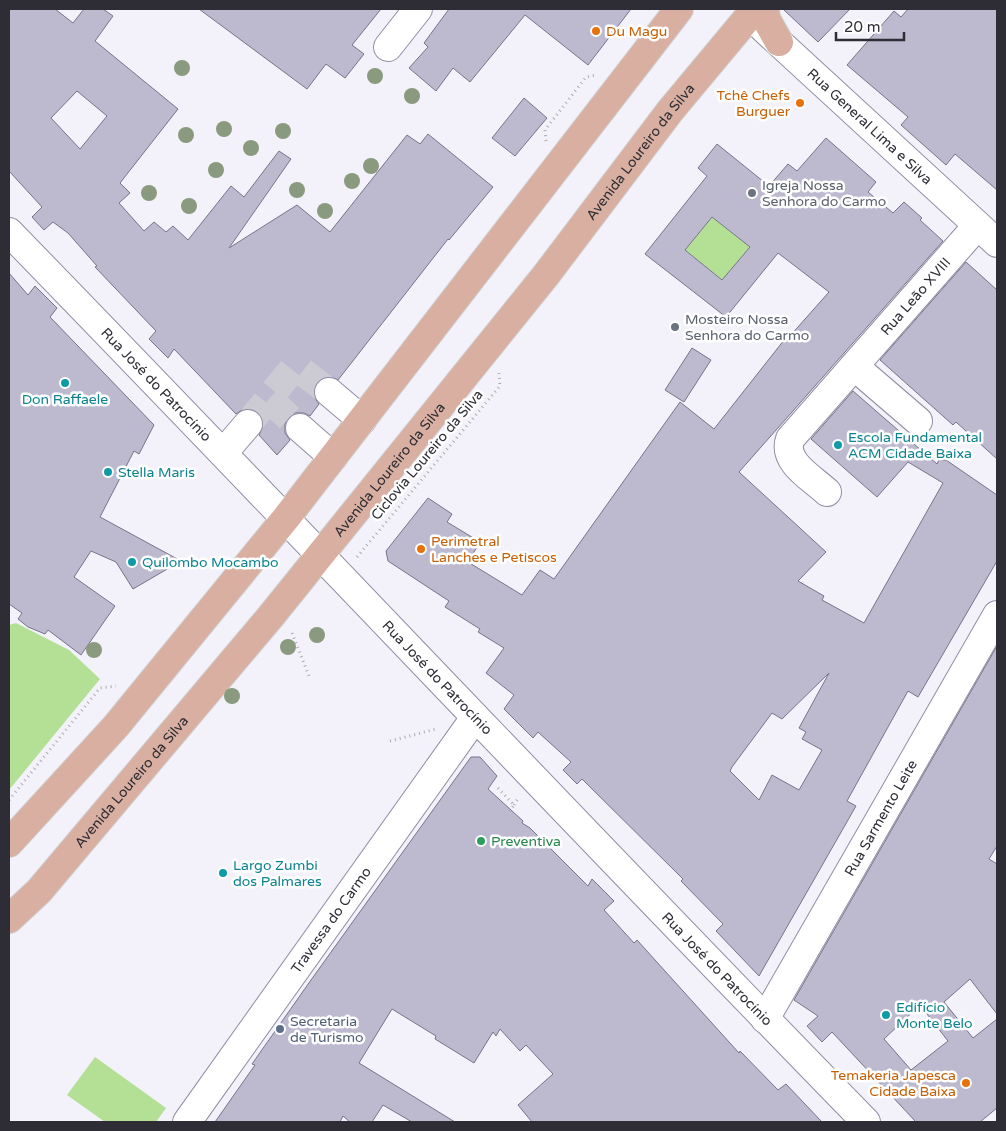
<svg xmlns="http://www.w3.org/2000/svg" width="1006" height="1131" font-family="'Varela Round',sans-serif">
  <style>
    .green { fill: #b3e094 }
    .building { fill: #bdbad0; stroke: #777489; fill-rule: evenodd }
    .lines { fill: none; stroke-linecap: round; stroke-linejoin: round }
    .minor-tunnel { stroke: #cccbd3; stroke-width: 28; stroke-dasharray: 28 14; stroke-linecap: butt }
    .minor-casing { stroke: #908ea3; stroke-width: 30 }
    .major-casing { stroke: #d1d1d3; stroke-width: 30 }
    .path { stroke: #acabb3; stroke-width: 3; stroke-dasharray: 1 4; stroke-linecap: butt }
    .minor { stroke: #fff; stroke-width: 28 }
    .major { stroke: #d8afa0; stroke-width: 28 }
    .tree { fill: #899a7f }
    .food-dot { fill: #e8710a; stroke: #fff; stroke-width: 2 }
    .worship-dot { fill: #6b7280; stroke: #fff; stroke-width: 2 }
    .culture-dot { fill: #0f9aa8; stroke: #fff; stroke-width: 2 }
    .leisure-dot { fill: #2e9e5b; stroke: #fff; stroke-width: 2 }
    .service-dot { fill: #5c6f8a; stroke: #fff; stroke-width: 2 }
    .labels { text-anchor: middle; dominant-baseline: central; stroke-width: 5; stroke-linejoin: round; paint-order: stroke }
    .food-label { font-size: 14px; fill: #c56008; stroke: #fff; text-anchor: start }
    .street-label { font-size: 14px; fill: #2e2d35; stroke: #fff }
    .worship-label { font-size: 14px; fill: #5b616d; stroke: #fff; text-anchor: start }
    .culture-label { font-size: 14px; fill: #0d838f; stroke: #fff; text-anchor: start }
    .leisure-label { font-size: 14px; fill: #27864d; stroke: #fff; text-anchor: start }
    .service-label { font-size: 14px; fill: #4e5e75; stroke: #fff; text-anchor: start }
  </style>
  <rect width="100%" height="100%" fill="#f3f2fb"/>
  <g class="green">
    <polygon points="712,217 750,247 722,280 685,250"/>
    <polygon points="16,623 69,650 100,679 9,790 9,625"/>
    <polygon points="95,1057 166,1108 156,1122 105,1122 67,1095"/>
  </g>
  <g class="building">
    <path d="M9 9H55L73 23 84 9H103L113 16 95 41 178 109 120 183 130 193 119 203 144 231 154 222 166 232 173 226 188 240 231 186 244 197 279 151 291 159 229 248 297 205 330 232 407 135 420 144 428 134 493 187 449 240 448 239 338 380 331 377H324L317 382 314 390V397L319 404 310 416 304 413H295L288 418 285 424V433L290 440 277 455 259 435 263 426V418L259 413 251 409H243L236 414 174 349 168 358 149 339 156 331 95 267 97 266 68 233 53 222 44 230 32 217 42 207 9 171ZM77 91 107 116 80 149 51 118Z"/>
    <polygon points="199,9 381,9 352,45 364,54 345,78 326,64 307,89"/>
    <polygon points="449,9 631,9 588,65 525,15 470,82 453,68 436,91 409,68 428,47 424,43"/>
    <polygon points="783,9 850,9 818,42"/>
    <polygon points="908,9 997,9 997,190 955,154 946,165 901,125 908,117 847,65 894,11 901,17"/>
    <polygon points="524,98 547,118 515,156 492,138"/>
    <path d="M826 138 876 182 868 192 893 213 904 202 922 218 920 220 943 241 739 472 826 552 798 581 824 596 822 600 864 623 943 483 908 462 877 497 811 439 853 391 937 464 939 460H946L997 495V561L918 697 908 691 847 801 856 806 759 976 716 931 723 924 681 881 683 879 582 779 577 784 563 770 571 762 538 732 533 738 504 709 514 695 486 673 504 648 478 632 480 629 445 607 449 601 388 561 386 551 428 498 452 514 447 522 480 542 468 562 522 595 540 570 554 579 680 402 714 429 788 335 790 336 829 292 778 253 726 317 645 254 707 176 698 168 717 144 769 186 788 164 797 171ZM712 217 750 247 722 280 685 250ZM829 673 799 728 806 732 802 739 822 750 799 790 772 775 759 800 730 771 732 767 772 713 782 719Z"/>
    <polygon points="966,262 997,290 997,459 956,422 953,425 880,360"/>
    <polygon points="9,273 28,295 35,286 57,308 50,317 154,425 139,454 134,451 100,517 181,561 133,589 116,562 91,551 74,577 115,606 81,655 48,630 45,634 28,627 18,619 22,613 9,604"/>
    <polygon points="692,348 711,360 684,402 665,390"/>
    <path d="M997 646V846L989 859 997 864V1014L970 979 944 1002 973 1038 997 1019V1108L980 1122H916L832 1032 822 1042 807 1026 818 1016 794 1000ZM920 1005 948 1041 911 1070 884 1039Z"/>
    <polygon points="471,757 480,757 497,776 488,789 523,821 522,823 530,828 588,886 592,879 614,901 604,910 634,943 637,940 739,1053 740,1051 778,1090 786,1084 822,1122 532,1122 518,1105 553,1074 526,1045 520,1051 500,1029 496,1036 493,1032 474,1063 435,1039 436,1036 392,1009 359,1063 455,1122 412,1122 383,1105 372,1122 350,1122 343,1116 340,1122 215,1122 255,1065 252,1064 311,980"/>
  </g>
  <g class="lines">
    <g class="minor-tunnel">
      <polyline points="269,399 300,428"/>
      <polyline points="248,424 295,366 329,392"/>
    </g>
    <g class="minor-casing">
      <g id="minor">
        <path id="s1" d="M761 26 997 243"/>
        <polyline points="388,47 418,9"/>
        <path id="s2" d="M9 232C296 527 578 827 866 1122"/>
        <polyline points="854,366 918,421"/>
        <polyline points="329,392 362,420"/>
        <polyline points="300,428 333,457"/>
        <polyline points="223,453 248,424"/>
        <path id="s3" d="M827 492C812 478 782 462 790 439L977 226"/>
        <path id="s4" d="M765 1019 997 615"/>
        <path id="s5" d="M187 1122 474 719"/>
      </g>
    </g>
    <g class="major-casing">
      <g id="major">
        <polyline points="765,9 766,19 779,42"/>
        <polyline points="9,843 116,726 286,518 679,9"/>
        <path id="s6" d="M9 919 39 891 271 616 546 275 670 111 755 9"/>
      </g>
    </g>
    <g class="path">
      <polyline points="546,141 545,130 586,77 596,75"/>
      <polyline points="357,557 500,386 499,373"/>
      <polyline points="292,633 309,676"/>
      <polyline points="390,741 436,729"/>
      <polyline points="498,788 514,805 510,811"/>
      <polyline points="9,800 100,688 116,686"/>
      <polyline points="514,805 519,797"/>
    </g>
    <use href="#minor" class="minor"/>
    <use href="#major" class="major"/>
  </g>
  <g class="tree">
    <circle cx="182" cy="68" r="8"/>
    <circle cx="375" cy="76" r="8"/>
    <circle cx="412" cy="96" r="8"/>
    <circle cx="224" cy="129" r="8"/>
    <circle cx="283" cy="131" r="8"/>
    <circle cx="186" cy="135" r="8"/>
    <circle cx="251" cy="148" r="8"/>
    <circle cx="371" cy="166" r="8"/>
    <circle cx="216" cy="170" r="8"/>
    <circle cx="352" cy="181" r="8"/>
    <circle cx="297" cy="190" r="8"/>
    <circle cx="149" cy="193" r="8"/>
    <circle cx="189" cy="206" r="8"/>
    <circle cx="325" cy="211" r="8"/>
    <circle cx="317" cy="635" r="8"/>
    <circle cx="288" cy="647" r="8"/>
    <circle cx="94" cy="650" r="8"/>
    <circle cx="232" cy="696" r="8"/>
  </g>
  <g class="food-dot">
    <circle cx="596" cy="31" r="5"/>
    <circle cx="800" cy="103" r="5"/>
    <circle cx="421" cy="549" r="5"/>
    <circle cx="966" cy="1083" r="5"/>
  </g>
  <g class="worship-dot">
    <circle cx="752" cy="193" r="5"/>
    <circle cx="675" cy="327" r="5"/>
  </g>
  <g class="culture-dot">
    <circle cx="65" cy="383" r="5"/>
    <circle cx="838" cy="445" r="5"/>
    <circle cx="108" cy="472" r="5"/>
    <circle cx="132" cy="562" r="5"/>
    <circle cx="223" cy="873" r="5"/>
    <circle cx="886" cy="1015" r="5"/>
  </g>
  <circle class="leisure-dot" cx="481" cy="841" r="5"/>
  <circle class="service-dot" cx="280" cy="1029" r="5"/>
  <g class="labels">
    <g class="food-label">
      <text x="606" y="31">Du Magu</text>
      <text x="790" y="95" text-anchor="end">Tchê Chefs<tspan x="790" dy="16">Burguer</tspan></text>
      <text x="431" y="541">Perimetral<tspan x="431" dy="16">Lanches e Petiscos</tspan></text>
      <text x="956" y="1075" text-anchor="end">Temakeria Japesca<tspan x="956" dy="16">Cidade Baixa</tspan></text>
    </g>
    <g class="street-label">
      <text stroke="none"><textPath href="#s1" startOffset="148">Rua General Lima e Silva</textPath></text>
      <text stroke="none"><textPath href="#s6" startOffset="994">Avenida Loureiro da Silva</textPath></text>
      <text stroke="none"><textPath href="#s3" startOffset="259">Rua Leão XVIII</textPath></text>
      <text stroke="none"><textPath href="#s2" startOffset="212">Rua José do Patrocínio</textPath></text>
      <text transform="translate(427 455) rotate(-50)">Ciclovia Loureiro da Silva</text>
      <text stroke="none"><textPath href="#s6" startOffset="589">Avenida Loureiro da Silva</textPath></text>
      <text stroke="none"><textPath href="#s2" startOffset="618">Rua José do Patrocínio</textPath></text>
      <text stroke="none"><textPath href="#s6" startOffset="184">Avenida Loureiro da Silva</textPath></text>
      <text stroke="none"><textPath href="#s4" startOffset="232">Rua Sarmento Leite</textPath></text>
      <text stroke="none"><textPath href="#s5" startOffset="248">Travessa do Carmo</textPath></text>
      <text stroke="none"><textPath href="#s2" startOffset="1022">Rua José do Patrocínio</textPath></text>
    </g>
    <g class="worship-label">
      <text x="762" y="185">Igreja Nossa<tspan x="762" dy="16">Senhora do Carmo</tspan></text>
      <text x="685" y="319">Mosteiro Nossa<tspan x="685" dy="16">Senhora do Carmo</tspan></text>
    </g>
    <g class="culture-label">
      <text x="65" y="399" text-anchor="middle">Don Raffaele</text>
      <text x="848" y="437">Escola Fundamental<tspan x="848" dy="16">ACM Cidade Baixa</tspan></text>
      <text x="118" y="472">Stella Maris</text>
      <text x="142" y="562">Quilombo Mocambo</text>
      <text x="233" y="865">Largo Zumbi<tspan x="233" dy="16">dos Palmares</tspan></text>
      <text x="896" y="1007">Edifício<tspan x="896" dy="16">Monte Belo</tspan></text>
    </g>
    <g class="leisure-label">
      <text x="491" y="841">Preventiva</text>
    </g>
    <g class="service-label">
      <text x="290" y="1021">Secretaria<tspan x="290" dy="16">de Turismo</tspan></text>
    </g>
  </g>
  <rect width="1006" height="1131" fill="none" stroke="#2e2d35" stroke-width="20"/>
  <path d="M836 32v8h68v-8" fill="none" stroke="#2e2d35" stroke-width="2.5"/>
  <text x="844" y="32" font-size="15" fill="#2e2d35" stroke="#ffffff" stroke-width="4" paint-order="stroke">20 m</text>
</svg>
